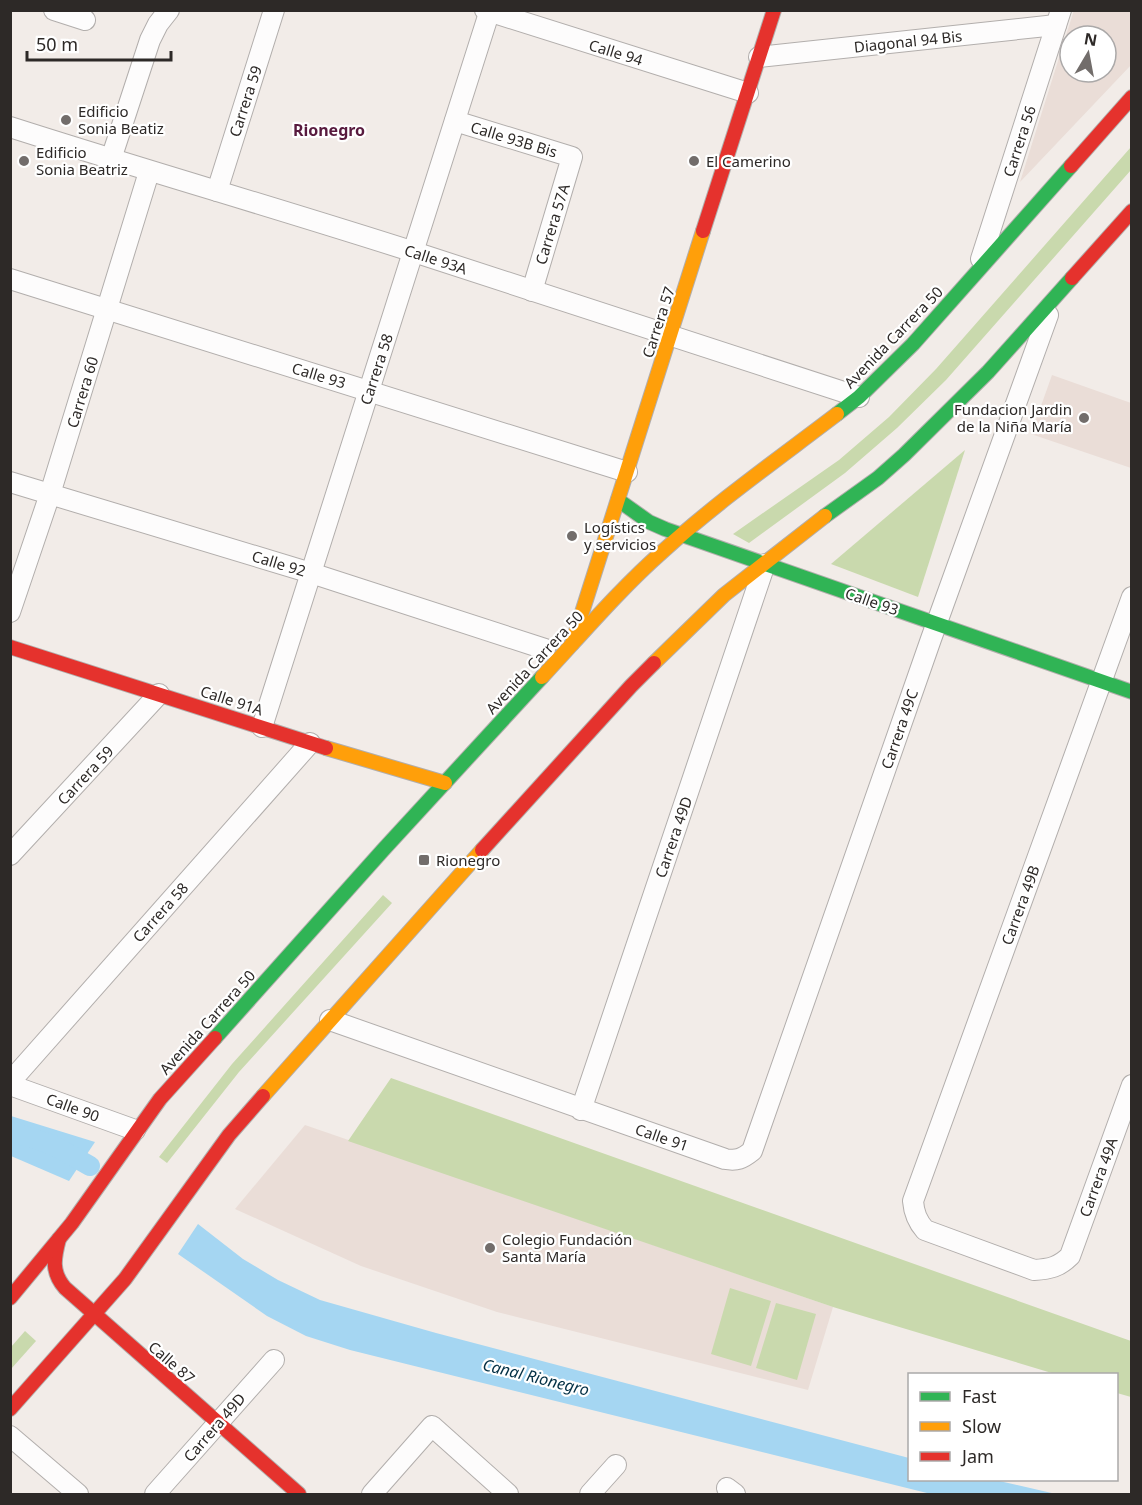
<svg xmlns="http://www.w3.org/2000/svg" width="1142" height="1505" font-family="'Noto Sans',sans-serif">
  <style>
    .built { fill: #eaddd7; fill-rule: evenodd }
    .green { fill: #c9d9ad }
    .water { fill: #a5d6f2 }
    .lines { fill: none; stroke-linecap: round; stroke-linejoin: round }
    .canal { stroke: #a5d6f2; stroke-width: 20 }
    .street-casing { stroke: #b2aeac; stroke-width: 22 }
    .fast-casing { stroke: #b2aeac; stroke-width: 16 }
    .slow-casing { stroke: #b2aeac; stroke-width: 16 }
    .jam-casing { stroke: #b2aeac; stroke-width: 16 }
    .street { stroke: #fdfcfc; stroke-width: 20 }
    .fast { stroke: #30b455; stroke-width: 14 }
    .slow { stroke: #ff9f0a; stroke-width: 14 }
    .jam { stroke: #e5322d; stroke-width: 14 }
    .poi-dot { fill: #726d6b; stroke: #fff; stroke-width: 2 }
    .labels { text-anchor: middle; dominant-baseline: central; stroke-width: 4.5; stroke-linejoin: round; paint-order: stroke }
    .street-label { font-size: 15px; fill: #2d2927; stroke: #fff }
    .poi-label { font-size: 15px; fill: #2d2927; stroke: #fff; text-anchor: start }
    .neighbourhood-label { font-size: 16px; font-weight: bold; fill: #581a3e; stroke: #fff }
    .water-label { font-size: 16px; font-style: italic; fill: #033045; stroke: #fff }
  </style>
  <rect width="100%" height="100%" fill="#f2ece8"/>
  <g class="built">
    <path d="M1074 10 1131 11V65L1020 182ZM1070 36H1106V72H1070Z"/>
    <polygon points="1052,375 1131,403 1131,468 1031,434"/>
    <polygon points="305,1125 833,1307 808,1390 497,1312 361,1266 235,1209"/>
  </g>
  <g class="green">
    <polygon points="1131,147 1131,170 946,380 897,428 845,473 749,543 733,534 839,460 889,417 936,369"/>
    <polygon points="965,450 918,597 831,564"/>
    <polygon points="383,895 392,903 239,1072 167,1163 159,1157 232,1064"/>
    <polygon points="391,1078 1131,1341 1131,1397 1117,1393 1116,1374 1055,1374 833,1307 348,1141"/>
    <polygon points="730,1288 771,1301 751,1366 711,1354"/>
    <polygon points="776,1303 816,1314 797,1380 756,1368"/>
    <polygon points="25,1331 36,1341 11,1369 11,1347"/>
  </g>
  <g class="water">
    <polygon points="11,1116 95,1142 69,1181 11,1156"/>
    <polygon points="198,1224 243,1259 278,1280 320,1300 436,1333 909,1458 910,1480 995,1480 1056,1494 931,1494 350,1350 306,1336 267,1316 178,1254"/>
  </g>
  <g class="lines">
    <polyline class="canal" points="10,1131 53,1145 90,1166"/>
    <g class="street-casing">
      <g id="street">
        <polyline points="54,10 85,20"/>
        <polyline points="485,10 748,93"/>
        <polyline points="759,57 1056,25"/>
        <polyline points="455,121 572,157 532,291"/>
        <path d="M10 127C144 170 280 209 414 252 563 300 711 349 859 397"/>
        <polyline points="111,159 150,40 158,24 169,10"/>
        <polyline points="217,191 274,10"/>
        <polyline points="981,259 1061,10"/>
        <polyline points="10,279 627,472"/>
        <polyline points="10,482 311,573 545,649"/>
        <path d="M1132 597 913 1201C914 1213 917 1221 925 1230L1034 1270C1050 1269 1059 1267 1070 1256L1132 1085"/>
        <polyline points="10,612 50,494 149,172"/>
        <polyline points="262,727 490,10"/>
        <polyline points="10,855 159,694"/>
        <path d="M330 1020 725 1159C737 1161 742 1159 752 1151L931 639 1048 315"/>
        <polyline points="10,1082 310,743"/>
        <polyline points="10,1085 135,1130"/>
        <polyline points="581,1110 765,564"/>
        <polyline points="10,1436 78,1494"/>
        <polyline points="727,1488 735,1494"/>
        <polyline points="155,1494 274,1360"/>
        <polyline points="372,1494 432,1426 508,1494"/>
        <polyline points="590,1494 616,1465"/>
      </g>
    </g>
    <g class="fast-casing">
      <g id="fast">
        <polyline points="837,414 859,397 913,344 1071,166"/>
        <polyline points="618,500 649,522 665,529 1132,692"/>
        <polyline points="825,516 878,478 904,455 988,372 1072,278"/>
        <polyline points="215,1038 383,850 542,677"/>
      </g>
    </g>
    <g class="slow-casing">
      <g id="slow">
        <polyline points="572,644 703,231"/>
        <polyline points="654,663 724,595 825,516"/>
        <path d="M542 677C581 635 619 590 662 552 717 502 778 459 837 414"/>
        <polyline points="326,748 445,783"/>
        <polyline points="263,1096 482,850"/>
      </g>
    </g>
    <g class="jam-casing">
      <g id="jam">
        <polyline points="1071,166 1132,97"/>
        <polyline points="703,231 774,10"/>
        <polyline points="1072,278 1132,211"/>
        <polyline points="10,647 326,748"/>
        <polyline points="482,850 631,686 654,663"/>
        <path d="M59 1239C54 1258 51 1272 65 1288L299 1494"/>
        <polyline points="10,1298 72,1223 160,1099 215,1038"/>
        <polyline points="10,1409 125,1279 229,1135 263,1096"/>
      </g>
    </g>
    <use href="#street" class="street"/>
    <use href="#fast" class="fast"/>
    <use href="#slow" class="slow"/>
    <use href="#jam" class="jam"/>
  </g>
  <g class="poi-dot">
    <circle cx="66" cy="120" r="6"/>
    <circle cx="24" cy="161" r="6"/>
    <circle cx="694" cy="161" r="6"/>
    <circle cx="1084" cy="418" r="6"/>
    <circle cx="572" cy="536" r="6"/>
    <rect x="418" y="854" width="12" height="12" rx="3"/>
    <circle cx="490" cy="1248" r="6"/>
  </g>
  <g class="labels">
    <g class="street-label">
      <text transform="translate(908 41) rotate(-6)">Diagonal 94 Bis</text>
      <text transform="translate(616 52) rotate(17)">Calle 94</text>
      <text transform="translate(245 101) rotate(-72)">Carrera 59</text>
      <text transform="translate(514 139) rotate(17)">Calle 93B Bis</text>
      <text transform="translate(1019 141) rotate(-72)">Carrera 56</text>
      <text transform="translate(552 224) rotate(-73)">Carrera 57A</text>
      <text transform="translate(436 259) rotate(18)">Calle 93A</text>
      <text transform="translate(658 322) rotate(-72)">Carrera 57</text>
      <text transform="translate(893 337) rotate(-46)">Avenida Carrera 50</text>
      <text transform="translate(376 369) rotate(-72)">Carrera 58</text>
      <text transform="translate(319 375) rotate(17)">Calle 93</text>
      <text transform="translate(82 392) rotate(-73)">Carrera 60</text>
      <text transform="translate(279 563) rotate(17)">Calle 92</text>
      <text transform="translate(872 601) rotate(19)">Calle 93</text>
      <text transform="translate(534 662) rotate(-47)">Avenida Carrera 50</text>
      <text transform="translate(232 700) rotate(18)">Calle 91A</text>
      <text transform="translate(899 729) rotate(-71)">Carrera 49C</text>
      <text transform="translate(85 775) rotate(-47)">Carrera 59</text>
      <text transform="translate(673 837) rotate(-71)">Carrera 49D</text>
      <text transform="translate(1020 905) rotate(-70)">Carrera 49B</text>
      <text transform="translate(160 912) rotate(-48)">Carrera 58</text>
      <text transform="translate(207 1022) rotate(-48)">Avenida Carrera 50</text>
      <text transform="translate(73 1107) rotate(20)">Calle 90</text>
      <text transform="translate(662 1137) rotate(19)">Calle 91</text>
      <text transform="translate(1098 1177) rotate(-70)">Carrera 49A</text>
      <text transform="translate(172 1362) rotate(41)">Calle 87</text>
      <text transform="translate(214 1427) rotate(-49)">Carrera 49D</text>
    </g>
    <g class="poi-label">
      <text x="78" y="111">Edificio<tspan x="78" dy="17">Sonia Beatiz</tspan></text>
      <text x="36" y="152">Edificio<tspan x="36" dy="17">Sonia Beatriz</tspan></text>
      <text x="706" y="161">El Camerino</text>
      <text x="1072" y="409" text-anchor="end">Fundacion Jardin<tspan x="1072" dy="17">de la Niña María</tspan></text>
      <text x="584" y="527">Logístics<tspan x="584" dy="17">y servicios</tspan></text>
      <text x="436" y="860">Rionegro</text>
      <text x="502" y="1239">Colegio Fundación<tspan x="502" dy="17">Santa María</tspan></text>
    </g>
    <g class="neighbourhood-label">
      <text x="329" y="130">Rionegro</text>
    </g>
    <g class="water-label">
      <text transform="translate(536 1377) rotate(14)">Canal Rionegro</text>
    </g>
  </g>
  <rect width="1142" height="1505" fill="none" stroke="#2d2927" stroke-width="24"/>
  <rect x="908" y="1373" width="210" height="108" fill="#ffffff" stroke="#aba9a9" stroke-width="1.5"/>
  <rect x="920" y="1392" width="30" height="9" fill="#30b455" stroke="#aba9a9" stroke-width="1.5"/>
  <text x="962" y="1403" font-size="18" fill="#2d2927">Fast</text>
  <rect x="920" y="1422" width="30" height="9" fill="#ff9f0a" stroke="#aba9a9" stroke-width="1.5"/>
  <text x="962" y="1433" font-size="18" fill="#2d2927">Slow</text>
  <rect x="920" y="1452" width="30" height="9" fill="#e5322d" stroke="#aba9a9" stroke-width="1.5"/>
  <text x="962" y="1463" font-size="18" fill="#2d2927">Jam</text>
  <g transform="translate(1088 54) rotate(10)"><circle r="28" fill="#ffffff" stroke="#aba9a9" stroke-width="1.5"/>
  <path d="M0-4.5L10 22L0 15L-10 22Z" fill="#726d6b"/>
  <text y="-9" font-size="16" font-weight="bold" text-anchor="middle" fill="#2d2927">N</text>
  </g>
  <path d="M27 51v9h144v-9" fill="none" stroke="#2d2927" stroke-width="3"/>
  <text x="36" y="51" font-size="18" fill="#2d2927" stroke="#ffffff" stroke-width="4.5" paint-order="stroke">50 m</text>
</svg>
